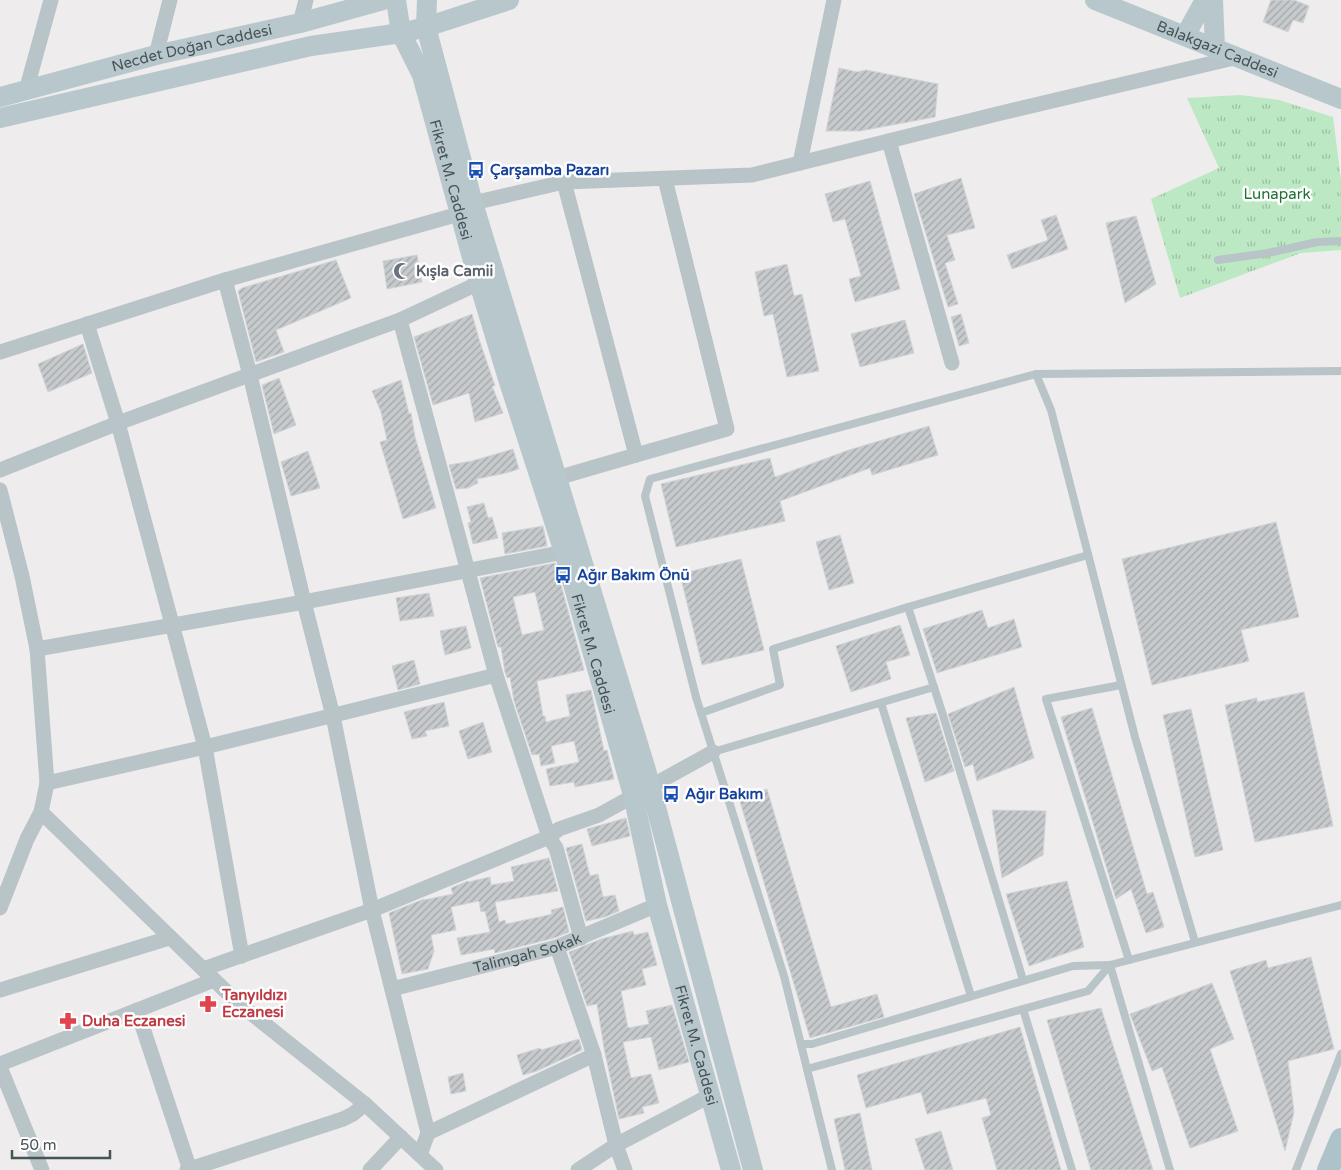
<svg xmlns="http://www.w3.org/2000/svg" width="1341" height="1170" font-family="'Varela Round',sans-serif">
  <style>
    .park { fill: url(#park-tufts) }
    .building { fill: url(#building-hatch); stroke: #d0d4d7; fill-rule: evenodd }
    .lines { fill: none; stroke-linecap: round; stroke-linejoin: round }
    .lane { stroke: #b8c4c7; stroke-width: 8 }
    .street { stroke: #b8c4c7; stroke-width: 15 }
    .secondary { stroke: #b8c7cc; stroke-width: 20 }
    .primary { stroke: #adc2c9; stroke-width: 22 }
    .labels { text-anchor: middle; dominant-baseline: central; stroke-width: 5; stroke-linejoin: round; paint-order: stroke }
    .street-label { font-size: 15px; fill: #465357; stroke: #fff }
    .transit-label { font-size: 15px; font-weight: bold; fill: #164399; stroke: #fff; text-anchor: start }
    .park-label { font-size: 15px; fill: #1e7133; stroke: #fff }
    .worship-label { font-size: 15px; font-weight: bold; fill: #5b616d; stroke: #fff; text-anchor: start }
    .health-label { font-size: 15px; font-weight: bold; fill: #be3a42; stroke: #fff; text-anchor: start }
  </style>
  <defs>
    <pattern id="park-tufts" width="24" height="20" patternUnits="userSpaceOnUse" patternTransform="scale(1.25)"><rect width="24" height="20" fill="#bce9c3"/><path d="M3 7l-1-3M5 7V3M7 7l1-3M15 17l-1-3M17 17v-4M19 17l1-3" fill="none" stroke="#9bbfa1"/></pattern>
    <pattern id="building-hatch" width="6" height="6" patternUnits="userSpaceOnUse" patternTransform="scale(1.25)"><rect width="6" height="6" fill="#c6cacd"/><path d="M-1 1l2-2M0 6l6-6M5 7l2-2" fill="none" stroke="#a3a7a9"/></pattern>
  </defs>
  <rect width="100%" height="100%" fill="#eeecec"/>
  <polygon class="park" points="1240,95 1279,100 1333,117 1341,180 1341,250 1301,253 1180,298 1151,199 1219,168 1187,98"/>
  <g class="building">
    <polygon points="1271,0 1294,0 1309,6 1303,23 1293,20 1288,32 1263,22"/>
    <polygon points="839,68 857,72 866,70 938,84 935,117 860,131 826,131"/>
    <polygon points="961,178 975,228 947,235 955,260 945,263 958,304 948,307 914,194"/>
    <polygon points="870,181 900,289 855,302 849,279 861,276 845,219 833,222 825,194"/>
    <polygon points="1056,215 1068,249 1012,269 1007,255 1048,240 1041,220"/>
    <polygon points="1136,216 1156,284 1125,303 1106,223"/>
    <polygon points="417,255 422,282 387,289 383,261"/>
    <polygon points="336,260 351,298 276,330 284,352 256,362 238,291 242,288"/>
    <polygon points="787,264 794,296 802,294 819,371 787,377 773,314 764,316 755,272"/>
    <polygon points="472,314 479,339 495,386 492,386 503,413 475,422 469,393 433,405 414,337"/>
    <polygon points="961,314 969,343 959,346 951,317"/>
    <polygon points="905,320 914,353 860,367 851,334"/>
    <polygon points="83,344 92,373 48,392 38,364"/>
    <polygon points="279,378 296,425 274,434 262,385"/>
    <polygon points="401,380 409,414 411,413 415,437 436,508 403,519 380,442 387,440 381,412 372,391"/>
    <polygon points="929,426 938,455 872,475 870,468 780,501 785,521 676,547 661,484 770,458 775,477 849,450"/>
    <polygon points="513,449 519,469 506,473 477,479 478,483 468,488 456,489 449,465 472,461"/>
    <polygon points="308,451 320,488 291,496 281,462"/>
    <polygon points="484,503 488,518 492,517 498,538 473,544 468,523 471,522 467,507"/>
    <polygon points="1276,522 1299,617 1241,630 1249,661 1152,685 1122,559"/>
    <polygon points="543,526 547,546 505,554 502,533"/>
    <polygon points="840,535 854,583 829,590 816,542"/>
    <polygon points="741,559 764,650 702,665 680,574"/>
    <path d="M555 563 584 670 537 681 543 716H545L546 722 570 716 566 695 591 690 604 751 607 750 614 779 575 787 574 782 550 786 546 769 579 762 574 741 551 746 555 763 541 766 539 754 532 755 514 701 510 677 507 678 505 672 501 647H498L480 578ZM535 592 544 630 522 635 513 597Z"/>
    <polygon points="429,593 434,616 400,621 396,598"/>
    <polygon points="982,610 988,628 1014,619 1022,647 937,673 923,629"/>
    <polygon points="900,625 910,655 886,662 891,679 851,692 836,646"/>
    <polygon points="466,626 471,648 445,655 440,631"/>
    <polygon points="414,660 420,684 398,690 392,666"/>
    <polygon points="1014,687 1034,758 977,781 973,764 965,767 948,714"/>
    <polygon points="1304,692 1333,826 1255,842 1225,705 1257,698 1257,702"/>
    <polygon points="444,702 449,726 425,731 427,736 412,739 404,712"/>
    <polygon points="1092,708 1147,894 1153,892 1164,927 1146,933 1131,889 1116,899 1061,717"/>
    <polygon points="1191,709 1223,850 1195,857 1163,715"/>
    <polygon points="936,713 954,771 925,782 906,718"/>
    <polygon points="483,722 492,752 468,759 459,731"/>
    <polygon points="767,789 831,1007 877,994 884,1017 810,1038 739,798"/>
    <polygon points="992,810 1046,811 1043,855 1002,878"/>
    <polygon points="626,818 630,836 592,846 587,829"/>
    <polygon points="582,844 590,876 598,874 603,897 615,895 619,911 605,917 586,921 566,848"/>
    <polygon points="549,858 558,891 495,902 499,922 505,920 506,924 544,916 552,914 551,910 563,907 569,932 554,938 495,953 494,949 461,955 457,938 490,932 485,911 481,912 479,901 451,907 456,930 431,935 434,951 428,969 402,974 389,913 424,899 424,900 453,894 451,888 468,881 468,882 490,877 491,885 514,881 511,867"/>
    <polygon points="1067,881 1084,947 1029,966 1006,894"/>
    <polygon points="633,931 634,935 648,932 657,965 642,969 646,985 621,991 628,1028 649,1024 646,1011 672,1005 689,1062 659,1070 651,1037 623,1042 631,1078 651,1074 659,1103 642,1107 644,1113 619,1119 604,1048 597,1004 587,1006 569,952 601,939"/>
    <polygon points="1311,957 1334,1049 1288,1061 1294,1112 1285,1151 1230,971 1266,960 1268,968"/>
    <polygon points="1212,983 1234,1039 1210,1049 1238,1131 1190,1148 1162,1067 1152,1071 1130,1014"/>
    <polygon points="1101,1008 1153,1170 1091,1170 1047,1020"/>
    <polygon points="1020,1027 1061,1170 997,1170 982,1118 991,1115 986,1098 927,1114 921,1092 866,1108 857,1075"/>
    <polygon points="579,1039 582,1050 537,1071 523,1075 517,1055 540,1048 541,1050"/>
    <polygon points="463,1073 466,1091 451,1094 448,1077"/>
    <polygon points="860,1113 872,1170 845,1170 834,1119"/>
    <polygon points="941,1131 953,1170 925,1170 915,1139"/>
  </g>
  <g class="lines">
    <g class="lane">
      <polyline points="1218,260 1268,253 1317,242 1341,241"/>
      <polyline points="1036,374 1051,410 1135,737 1195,942"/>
      <polyline points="908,607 942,712 1023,980"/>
      <polyline points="1121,685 1046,699 1129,960"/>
      <polyline points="881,703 971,996"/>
      <polyline points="701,713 780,685 773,649 908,607 1088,555"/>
      <polyline points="713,752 934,687"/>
      <polyline points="1110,965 1170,1170"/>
      <polyline points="1023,1009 1072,1170"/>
      <polyline points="801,1044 812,1044 1073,966 1110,965 1341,905"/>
      <polyline points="807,1069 1088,991 1110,965"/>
      <polyline points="832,1170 784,976 696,697 645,496 650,479 1036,374 1341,371"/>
      <polyline points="1296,1170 1341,1054"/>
    </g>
    <g class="street">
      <polyline points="300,23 306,0"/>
      <polyline points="156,55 170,0"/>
      <polyline points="26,91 51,0"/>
      <polyline points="889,141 952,363"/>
      <polyline points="800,163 834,0"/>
      <polyline points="473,203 564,182 752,175 997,114 1238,57"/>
      <polyline points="225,280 250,375 304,602 333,716 372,910 428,1133 420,1155"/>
      <polyline points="479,283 400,320 496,675 549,837 556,848 581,938"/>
      <polyline points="87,324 118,423 205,747 242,956"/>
      <polyline points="0,352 225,280 459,214"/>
      <polyline points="636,455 727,429 665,179"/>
      <polyline points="0,470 118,423 400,320"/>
      <polyline points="557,478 636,455 564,182"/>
      <polyline points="0,490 22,576 37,649 47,783 41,812 27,839 0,908"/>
      <polyline points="37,649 304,602 564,552"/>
      <polyline points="47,783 205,747 496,675"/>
      <polyline points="41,812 237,1002 365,1104 436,1170"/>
      <polyline points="557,947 594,1055 616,1145 625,1170"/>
      <polyline points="203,969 372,910 549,837 559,829 599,815 713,752"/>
      <path id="s1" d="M392 989 557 947 657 905"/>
      <polyline points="0,990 169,938"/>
      <polyline points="137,1010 190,1170"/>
      <polyline points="0,1064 214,980"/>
      <polyline points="0,1067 42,1170"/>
      <polyline points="428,1133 594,1055"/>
      <polyline points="187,1170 343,1119 353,1114 365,1104"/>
      <polyline points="370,1170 401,1137"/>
      <polyline points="578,1170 616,1145 711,1095"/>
    </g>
    <g class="secondary">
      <path id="s2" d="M396 0 401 33 422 75 479 283 509 382 564 552 633 795 657 905 731 1170"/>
      <polyline points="427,0 426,27 473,203 646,770 753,1170"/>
      <path id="s3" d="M1095 0 1341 99"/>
      <polyline points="1213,0 1215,48"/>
      <polyline points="1185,36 1205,0"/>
      <path id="s4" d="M0 97 156 55 300 23 383 0"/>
      <polyline points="0,118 311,46 401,33 426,27 509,0"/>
    </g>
    <polyline class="primary" points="1328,1170 1341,1139"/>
  </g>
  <defs>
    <g id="bus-bare" transform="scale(1.35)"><path d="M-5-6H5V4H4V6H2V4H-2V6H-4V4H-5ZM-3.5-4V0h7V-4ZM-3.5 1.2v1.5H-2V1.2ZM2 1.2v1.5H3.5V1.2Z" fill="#1a4fb4" stroke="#fff" stroke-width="2.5" paint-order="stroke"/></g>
    <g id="mosque-bare" transform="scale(1.35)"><path d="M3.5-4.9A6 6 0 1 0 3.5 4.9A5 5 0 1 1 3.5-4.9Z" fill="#6b7280" stroke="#fff" stroke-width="2.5" paint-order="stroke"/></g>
    <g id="pharmacy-bare" transform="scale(1.35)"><path d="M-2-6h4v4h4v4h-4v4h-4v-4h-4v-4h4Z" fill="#e0444e" stroke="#fff" stroke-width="2.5" paint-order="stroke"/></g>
  </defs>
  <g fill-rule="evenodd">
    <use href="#bus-bare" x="476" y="170"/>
    <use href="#mosque-bare" x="402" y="271"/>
    <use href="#bus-bare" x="563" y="575"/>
    <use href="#bus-bare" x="671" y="794"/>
    <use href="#pharmacy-bare" x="208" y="1004"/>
    <use href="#pharmacy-bare" x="68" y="1021"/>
  </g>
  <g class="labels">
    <g class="street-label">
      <text stroke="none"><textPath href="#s4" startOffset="198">Necdet Doğan Caddesi</textPath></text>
      <text stroke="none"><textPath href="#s3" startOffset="132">Balakgazi Caddesi</textPath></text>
      <text stroke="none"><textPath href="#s2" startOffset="189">Fikret M. Caddesi</textPath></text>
      <text stroke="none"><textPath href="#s2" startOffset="684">Fikret M. Caddesi</textPath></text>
      <text stroke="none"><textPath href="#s1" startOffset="140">Talimgah Sokak</textPath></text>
      <text stroke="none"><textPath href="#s2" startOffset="1089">Fikret M. Caddesi</textPath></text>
    </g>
    <g class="transit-label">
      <text x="490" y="170">Çarşamba Pazarı</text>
      <text x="577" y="575">Ağır Bakım Önü</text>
      <text x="685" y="794">Ağır Bakım</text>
    </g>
    <g class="park-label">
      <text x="1277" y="194">Lunapark</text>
    </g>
    <g class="worship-label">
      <text x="416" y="271">Kışla Camii</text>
    </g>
    <g class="health-label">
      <text x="222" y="995">Tanyıldızı<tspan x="222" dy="17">Eczanesi</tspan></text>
      <text x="82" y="1021">Duha Eczanesi</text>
    </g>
  </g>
  <path d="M12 1150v8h98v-8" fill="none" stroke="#465357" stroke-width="2.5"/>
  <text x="20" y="1150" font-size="15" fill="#465357" stroke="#ffffff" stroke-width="4" paint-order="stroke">50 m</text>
</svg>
